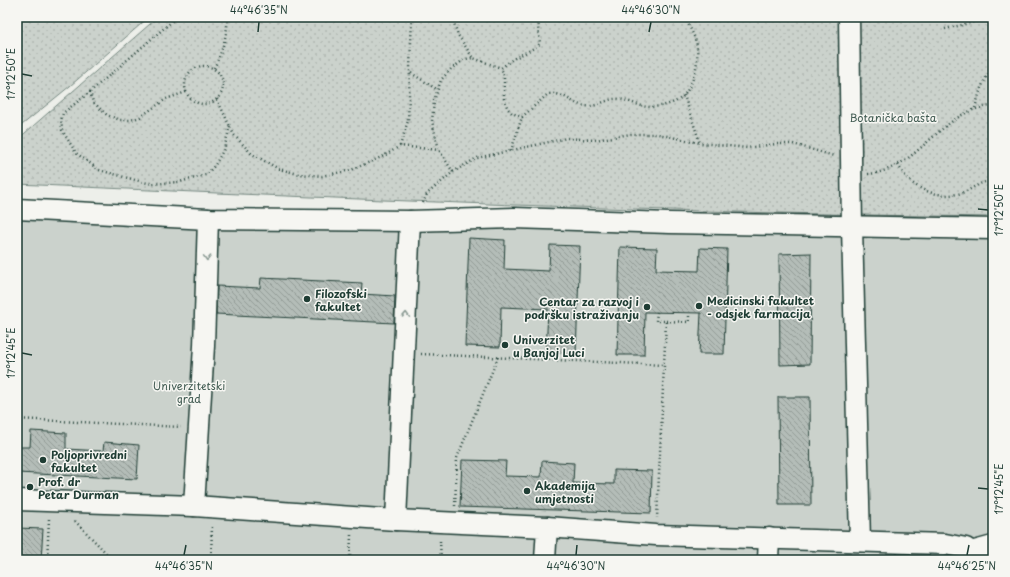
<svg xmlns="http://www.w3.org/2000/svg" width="1010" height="577" font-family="'Playpen Sans',sans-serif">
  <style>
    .grass { fill: url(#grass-dots); stroke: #758880 }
    .park { fill: #cbd2cc; stroke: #758880 }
    .building { fill: url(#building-back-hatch); stroke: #1f3d34 }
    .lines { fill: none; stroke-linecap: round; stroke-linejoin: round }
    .minor-casing { stroke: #1f3d34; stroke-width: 23 }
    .path { stroke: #1f3d34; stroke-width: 2.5; stroke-dasharray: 1 3; stroke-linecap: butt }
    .minor { stroke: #f6f6f2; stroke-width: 20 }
    .oneway { stroke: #8a9a93 }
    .ticks { fill: none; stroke: #1f3d34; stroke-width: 1.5 }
    .poi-dot { fill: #1f3d34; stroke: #f6f6f2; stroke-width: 1.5 }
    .labels { text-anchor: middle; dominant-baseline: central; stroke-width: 3; stroke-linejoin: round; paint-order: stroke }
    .park-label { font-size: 11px; fill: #415b52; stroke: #f6f6f2 }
    .poi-label { font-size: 11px; font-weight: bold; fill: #1f3d34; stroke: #f6f6f2; text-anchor: start }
    .neatline { fill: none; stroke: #1f3d34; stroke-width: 1.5 }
    .ticks-label { font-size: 10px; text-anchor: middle; fill: #1f3d34 }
  </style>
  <defs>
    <pattern id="grass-dots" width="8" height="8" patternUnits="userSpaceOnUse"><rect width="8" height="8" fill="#cbd2cc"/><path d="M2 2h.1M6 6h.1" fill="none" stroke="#aeb5b0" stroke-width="1.8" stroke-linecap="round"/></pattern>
    <pattern id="building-back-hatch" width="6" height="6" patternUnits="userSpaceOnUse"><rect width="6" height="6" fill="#b4bdb8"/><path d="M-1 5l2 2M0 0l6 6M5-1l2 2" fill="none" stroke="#929b96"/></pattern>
  </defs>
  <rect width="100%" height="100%" fill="#edefea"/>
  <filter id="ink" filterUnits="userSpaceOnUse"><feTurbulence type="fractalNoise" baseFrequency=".025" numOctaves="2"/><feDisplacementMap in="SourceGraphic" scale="8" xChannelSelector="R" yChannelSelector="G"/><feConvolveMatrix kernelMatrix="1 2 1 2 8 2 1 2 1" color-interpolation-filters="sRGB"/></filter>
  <g filter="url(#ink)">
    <g class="grass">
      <polygon points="17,17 149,17 70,86 17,129"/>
      <path d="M158 17H993V217C667 213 342 199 17 184V140Z"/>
    </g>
    <polygon class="park" points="17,214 993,237 993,560 17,560"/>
    <g class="building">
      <polygon points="469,238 505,240 504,269 549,271 550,245 580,246 576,354 546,353 548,309 501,307 500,347 465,346"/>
      <polygon points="620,247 657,248 656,270 699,271 700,248 727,249 724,354 699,354 701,313 645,312 644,355 617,355"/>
      <polygon points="811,253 810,364 780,365 779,254"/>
      <polygon points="261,278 362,283 361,294 395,296 394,323 216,314 217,286 260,288"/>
      <polygon points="778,397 810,397 811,505 779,505"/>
      <polygon points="31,431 66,433 66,449 103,451 104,442 139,445 137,479 17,473 17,447 30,447"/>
      <polygon points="462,460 506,461 505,476 541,477 542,461 574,463 573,483 614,484 614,470 652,471 651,513 460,507"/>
      <polygon points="17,528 43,529 41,560 17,560"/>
    </g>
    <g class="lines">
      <g class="minor-casing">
        <g id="minor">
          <polyline points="849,17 852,227 860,541"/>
          <polyline points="17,209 208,219 410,221 514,218 670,223 993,229"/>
          <polyline points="17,500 194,506 396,520 547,527 545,560"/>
          <polyline points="194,506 204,346 208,219"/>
          <polyline points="396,520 410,221"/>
          <polyline points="547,527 656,535 945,544 966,548 979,560"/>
          <polyline points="971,552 993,546"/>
          <polyline points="768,560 769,538"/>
        </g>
      </g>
      <g class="path">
        <polyline points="452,17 458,35 473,58"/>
        <path d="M541 17 538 27 540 43 538 46 513 59 501 68 504 76V99L508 109 512 113 522 117 548 94C565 92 571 104 585 106 597 108 606 98 618 99 629 100 639 107 650 107 661 107 678 103 684 95 695 82 700 58 696 42 694 34 688 25 685 17"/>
        <polyline points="945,29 982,20 989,17"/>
        <circle cx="204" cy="85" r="19"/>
        <path d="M214 68C222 53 227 35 228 17"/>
        <polyline points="411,73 438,90"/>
        <polyline points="90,92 177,17"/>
        <polyline points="186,92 166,99 140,117 131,120 120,120 107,115 93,102 90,92 63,113 61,120 62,130 76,153 99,170 139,181 152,184 179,182 206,175 215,165 224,149 230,126"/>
        <polyline points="684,95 700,143"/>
        <polyline points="217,99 234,135 252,154 279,169 299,174 322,176 351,170 384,156 400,146 439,150"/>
        <polyline points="975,108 981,88 993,63"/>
        <polyline points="400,146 408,121 412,17"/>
        <polyline points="511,151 522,117"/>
        <path d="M898 165C901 170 905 176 909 180 922 193 947 199 964 192 975 188 981 180 993 182"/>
        <polyline points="453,172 439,150 432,121 434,101 441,80 451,69 465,59 473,58 501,68"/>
        <path d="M868 174C920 170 941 108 993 106"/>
        <polyline points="423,203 427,194 453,172 477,158 567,138 595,140 631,134 658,134 700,143 747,148 776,144 793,144 834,156"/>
        <polyline points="657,312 656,321 666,321 657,518"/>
        <polyline points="666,321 689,322 689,313"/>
        <polyline points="421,354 664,365"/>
        <polyline points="17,419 181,427"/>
        <polyline points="40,483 41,475"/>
        <polyline points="455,506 457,458 498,357"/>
        <polyline points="75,521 113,560"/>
        <polyline points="440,541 441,560"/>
        <polyline points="47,560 49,519"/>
        <polyline points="211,560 212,525"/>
        <polyline points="350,560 351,535"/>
      </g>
      <use href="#minor" class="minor"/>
    </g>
    <defs><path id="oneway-chevron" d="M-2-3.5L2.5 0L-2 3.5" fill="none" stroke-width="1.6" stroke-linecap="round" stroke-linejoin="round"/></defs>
    <g class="oneway">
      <use href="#oneway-chevron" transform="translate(207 258) rotate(92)"/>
      <use href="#oneway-chevron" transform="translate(406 315) rotate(-88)"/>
    </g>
  </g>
  <path class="ticks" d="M258 32 259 22M649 32 651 22M22 74 32 76M978 209 988 210M22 353 32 355M978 488 988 489M184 555 186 545M576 555 577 545M967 555 969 545"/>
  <g class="poi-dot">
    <circle cx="307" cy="299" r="4"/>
    <circle cx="699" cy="306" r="4"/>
    <circle cx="647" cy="307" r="4"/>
    <circle cx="505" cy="345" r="4"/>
    <circle cx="43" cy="460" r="4"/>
    <circle cx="30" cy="487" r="4"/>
    <circle cx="527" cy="491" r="4"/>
  </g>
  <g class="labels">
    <g class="park-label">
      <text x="893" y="117">Botanička bašta</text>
      <text x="189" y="385">Univerzitetski<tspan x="189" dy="13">grad</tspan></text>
    </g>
    <g class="poi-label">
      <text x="315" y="293">Filozofski<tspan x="315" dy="13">fakultet</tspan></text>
      <text x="707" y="300">Medicinski fakultet<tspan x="707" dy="13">- odsjek farmacija</tspan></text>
      <text x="639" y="301" text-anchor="end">Centar za razvoj i<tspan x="639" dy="13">podršku istraživanju</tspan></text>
      <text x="513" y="339">Univerzitet<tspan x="513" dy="13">u Banjoj Luci</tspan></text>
      <text x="51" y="454">Poljoprivredni<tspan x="51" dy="13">fakultet</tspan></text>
      <text x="38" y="481">Prof. dr<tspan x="38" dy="13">Petar Durman</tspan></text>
      <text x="535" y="485">Akademija<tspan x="535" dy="13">umjetnosti</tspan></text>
    </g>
  </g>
  <rect width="1010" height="577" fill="none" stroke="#f6f6f2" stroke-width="44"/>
  <rect x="22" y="22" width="966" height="533" class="neatline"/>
  <g class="ticks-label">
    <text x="259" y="14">44°46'35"N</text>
    <text x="651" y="14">44°46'30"N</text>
    <text transform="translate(11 74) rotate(-90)" y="4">17°12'50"E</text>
    <text transform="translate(999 210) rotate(-90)" y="4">17°12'50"E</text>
    <text transform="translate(11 353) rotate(-90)" y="4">17°12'45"E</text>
    <text transform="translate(999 489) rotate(-90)" y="4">17°12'45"E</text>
    <text x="184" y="570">44°46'35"N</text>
    <text x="576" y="570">44°46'30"N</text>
    <text x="967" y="570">44°46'25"N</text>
  </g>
</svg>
